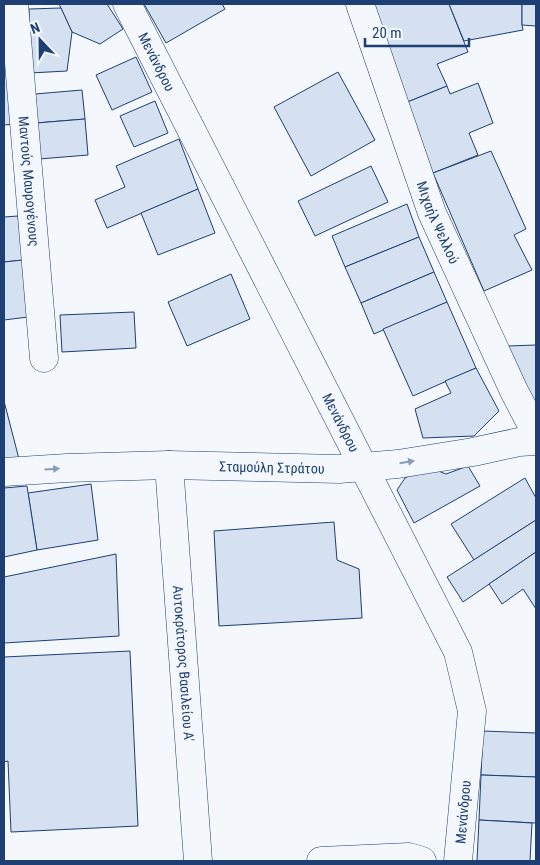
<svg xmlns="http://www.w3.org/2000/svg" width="540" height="865" font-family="'Roboto Condensed',sans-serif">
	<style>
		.building { fill: #d5e0f0; stroke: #1d3f73 }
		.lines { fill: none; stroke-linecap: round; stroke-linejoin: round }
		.street-casing { stroke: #1d3f73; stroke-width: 29 }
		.street { stroke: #f4f7fb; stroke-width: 28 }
		.oneway { fill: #889bb7 }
		.labels { text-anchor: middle; stroke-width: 4; stroke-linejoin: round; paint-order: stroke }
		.street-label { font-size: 14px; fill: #1d3f73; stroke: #f4f7fb }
	</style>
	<rect width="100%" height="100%" fill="#f4f7fb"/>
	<!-- building -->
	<g class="building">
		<path d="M59,4H107L123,29L100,44L72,32Z"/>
		<path d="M144,4H222L225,9L166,43Z"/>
		<path d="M367,4H449L468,52L437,64L447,86L405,103Z"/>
		<path d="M449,4H522V25L523,30L464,41Z"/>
		<path d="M522,4H536V26L522,25Z"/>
		<path d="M61,8L72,32L67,71L30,73L29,9Z"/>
		<path d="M4,12L15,124L4,125Z"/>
		<path d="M136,57L152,92L112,110L96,75Z"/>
		<path d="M338,72L375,140L311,176L274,107Z"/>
		<path d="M478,83L493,123L469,133L478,155L433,173L405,103L447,86L450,94Z"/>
		<path d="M82,90L85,119L36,123L35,94Z"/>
		<path d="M155,101L168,133L134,147L120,116Z"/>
		<path d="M85,119L88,155L39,159L36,123Z"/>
		<path d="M179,139L198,189L107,228L95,200L125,187L116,166Z"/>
		<path d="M491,151L526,229L514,235L532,270L484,291L433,173Z"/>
		<path d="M371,166L388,202L315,236L298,201Z"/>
		<path d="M198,189L215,233L158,255L141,213Z"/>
		<path d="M407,204L419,237L345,267L332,236Z"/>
		<path d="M18,216L23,260L4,262V217Z"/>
		<path d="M419,237L434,272L361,303L345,267Z"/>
		<path d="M23,260L28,317L4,320V262Z"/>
		<path d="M434,272L447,302L374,334L361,303Z"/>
		<path d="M231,274L250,319L187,346L168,302Z"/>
		<path d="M447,302L476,368L413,396L383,329Z"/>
		<path d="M134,312L136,348L62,352L60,315Z"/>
		<path d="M536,345V407L507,346Z"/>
		<path d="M476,368L499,411L474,436L423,438L415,409L451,393L445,381Z"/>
		<path d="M4,401L19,459L4,461Z"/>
		<path d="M468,466L480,486L414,523L397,490L405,478L423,469L436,470L446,474Z"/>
		<path d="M525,478L536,498V520L474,560L451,524Z"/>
		<path d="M91,484L98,540L37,550L28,493Z"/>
		<path d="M27,486L37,550L4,557V488Z"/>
		<path d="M536,520V552L463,602L447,577Z"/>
		<path d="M334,522L337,560L359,569L362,618L219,626L214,531Z"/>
		<path d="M536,552V609L523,589L502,604L489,584Z"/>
		<path d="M116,554L119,636L4,643V577Z"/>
		<path d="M130,651L138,826L11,832L8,761L4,762V657Z"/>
		<path d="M483,731L536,733V777L481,775Z"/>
		<path d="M481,775L536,777V823L479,820Z"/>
		<path d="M479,820L532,823L530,861H477Z"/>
	</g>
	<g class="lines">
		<defs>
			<g id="street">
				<path id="s1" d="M14,4L44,358"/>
				<path id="s2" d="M127,4L458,652L472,711L458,861"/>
				<path id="s3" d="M360,4L432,213L514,391L536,433"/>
				<path id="s4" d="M169,465L198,861"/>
				<path id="s5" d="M4,472L67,468L169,465L339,469L398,464L473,452L519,442L536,441"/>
				<path d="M321,861L409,857L422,861"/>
			</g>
		</defs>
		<!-- street casing -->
		<use href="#street" class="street-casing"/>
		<!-- street -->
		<use href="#street" class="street"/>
	</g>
	<!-- one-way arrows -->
	<defs><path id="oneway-solid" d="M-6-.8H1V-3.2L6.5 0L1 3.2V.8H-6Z" transform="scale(1.25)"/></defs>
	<g class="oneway">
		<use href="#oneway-solid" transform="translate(407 462) rotate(-9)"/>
		<use href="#oneway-solid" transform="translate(52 469) rotate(-3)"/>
	</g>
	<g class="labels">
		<!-- street labels -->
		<g class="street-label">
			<text dy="5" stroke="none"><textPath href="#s2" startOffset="65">Μενάνδρου</textPath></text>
			<text dy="5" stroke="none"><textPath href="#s1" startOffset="178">Μαντούς Μαυρογένους</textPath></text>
			<text dy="5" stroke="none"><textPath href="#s3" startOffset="232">Μιχαήλ Ψελλού</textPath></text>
			<text dy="5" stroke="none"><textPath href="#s2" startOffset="470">Μενάνδρου</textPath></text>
			<text dy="5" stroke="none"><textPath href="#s5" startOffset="268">Σταμούλη Στράτου</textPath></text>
			<text dy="5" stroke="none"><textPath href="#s4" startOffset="199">Αυτοκράτορος Βασιλείου A'</textPath></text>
			<text transform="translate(463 812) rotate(-85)" y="5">Μενάνδρου</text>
		</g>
	</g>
	<!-- border -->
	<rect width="540" height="865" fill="none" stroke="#1d3f73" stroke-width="10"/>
	<!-- north arrow -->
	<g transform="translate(40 40) rotate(338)" stroke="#f4f7fb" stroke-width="4" paint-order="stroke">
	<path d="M0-4L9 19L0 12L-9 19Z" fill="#1d3f73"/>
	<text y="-8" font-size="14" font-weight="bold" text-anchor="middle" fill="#1d3f73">N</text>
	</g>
	<!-- scale -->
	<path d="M365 38v8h104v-8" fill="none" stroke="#1d3f73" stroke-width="2.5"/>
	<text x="372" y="38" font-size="15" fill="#1d3f73" stroke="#f4f7fb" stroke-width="4" paint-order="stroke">20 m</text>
</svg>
